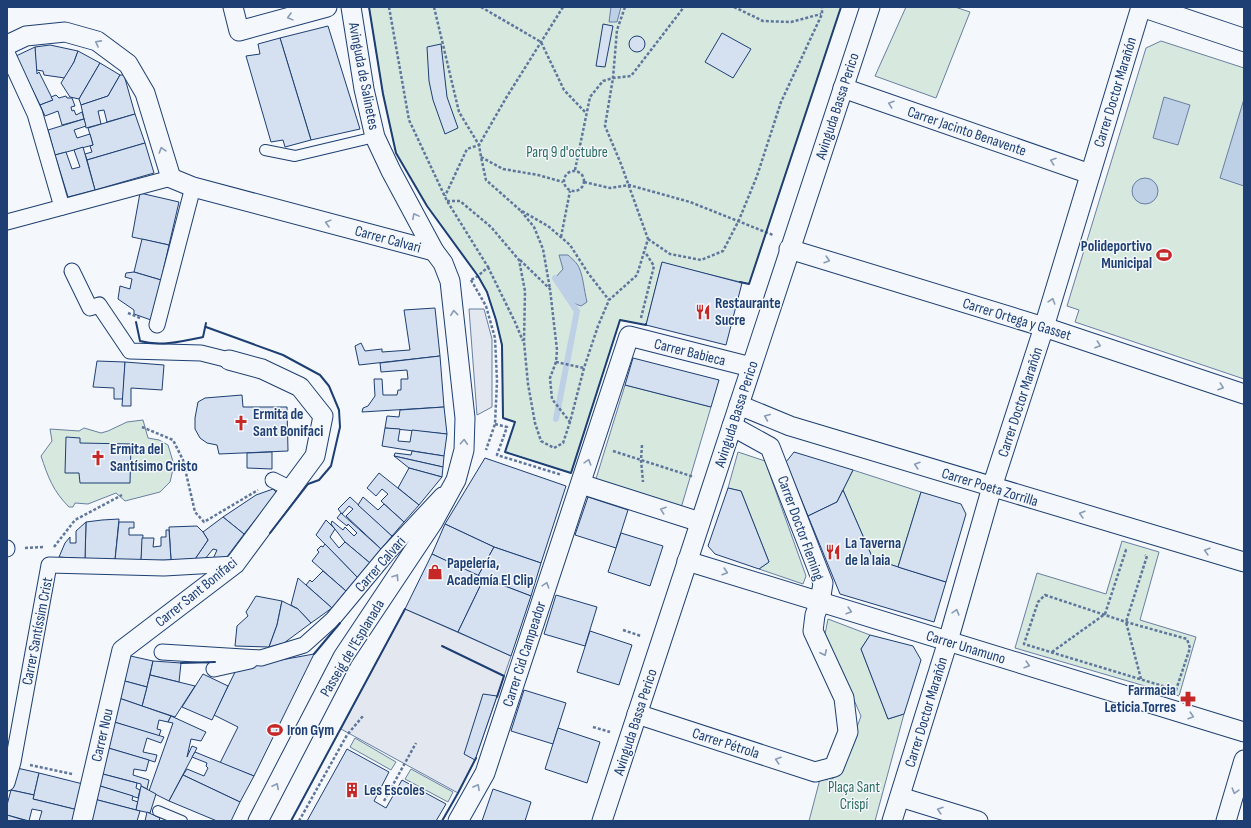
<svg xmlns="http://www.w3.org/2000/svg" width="1251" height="828" font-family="'Sofia Sans Condensed',sans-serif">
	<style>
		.green { fill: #d7e8df; stroke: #687fa3 }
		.parking { fill: #e3e8f0; stroke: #687fa3 }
		.water { fill: #bed0e5; stroke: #687fa3 }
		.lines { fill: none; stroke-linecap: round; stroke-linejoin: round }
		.stream { stroke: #bed0e5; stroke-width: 6 }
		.building { fill: #d5e0f0; stroke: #1d3f73 }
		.service-casing { stroke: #1d3f73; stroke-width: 12 }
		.pedestrian-casing { stroke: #1d3f73; stroke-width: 17 }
		.minor-casing { stroke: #1d3f73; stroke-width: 21 }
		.tertiary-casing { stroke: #1d3f73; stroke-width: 24 }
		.path { stroke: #5e769c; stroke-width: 2.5; stroke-dasharray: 3 2; stroke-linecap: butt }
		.service { stroke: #f4f7fb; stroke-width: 10 }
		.pedestrian { stroke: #f4f7fb; stroke-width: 15 }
		.minor { stroke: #f4f7fb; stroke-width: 19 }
		.tertiary { stroke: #f4f7fb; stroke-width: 22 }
		.wall { stroke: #1d3f73; stroke-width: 2 }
		.oneway { stroke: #889bb7 }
		.labels { text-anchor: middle; stroke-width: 3; stroke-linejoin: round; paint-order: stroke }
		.street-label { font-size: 15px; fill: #1d3f73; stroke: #f4f7fb }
		.park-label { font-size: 15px; fill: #2c6c60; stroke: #f4f7fb }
		.poi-label { font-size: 15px; font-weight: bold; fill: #1d3f73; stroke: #f4f7fb; text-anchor: start }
	</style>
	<rect width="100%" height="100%" fill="#f4f7fb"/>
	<!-- green -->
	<g class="green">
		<path d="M369,7H841L749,284L662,263L646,325L620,320L571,473L505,452L515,422L503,418L502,345L496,320L487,292L478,276L427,206L396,153L383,94Z"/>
		<path d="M906,7H955L970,12L936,98L875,76Z"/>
		<path d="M1161,41L1244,68V379L1075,322L1079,310L1067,306L1146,48Z"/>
		<path d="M625,385L711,407L681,508L595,482Z"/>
		<path d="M143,420L148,438L159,440L168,445L174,465L170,482L160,492L125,501L116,493L88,504L75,503L73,507H69C53,491 48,477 41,456L52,441L50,429L79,431L84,428L101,433L108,431L127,422Z"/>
		<path d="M738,452L765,461L806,576L803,584L759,569L769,562L741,491L728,488Z"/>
		<path d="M853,470L921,492L898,567L873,559L843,490Z"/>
		<path d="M1122,541L1159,552L1140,620L1196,637L1179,696L1015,648L1037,573L1106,594Z"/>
		<path d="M828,619L870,635L861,649L888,719L904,714L875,821H809L820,779L830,780L840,774L861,716L825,634Z"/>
		<path d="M355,738L396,762L391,770L350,747Z"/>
		<path d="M411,769L453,792L448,802L405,779Z"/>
	</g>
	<!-- parking -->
	<g class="parking">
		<path d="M469,309H484L492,339V407L477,415Z"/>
		<path d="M405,609L511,656L475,760L458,793L341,729Z"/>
	</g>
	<!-- water -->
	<g class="water">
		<path d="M611,7H621L617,22H609Z"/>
		<path d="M1164,97L1190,105L1178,145L1153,138Z"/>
		<path d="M1244,99V186L1220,178Z"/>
		<circle cx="1145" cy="191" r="13"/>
		<path d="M559,255H568C571,258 575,261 577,264C583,272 584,291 587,302L581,306C569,303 561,288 555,278L563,269Z"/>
	</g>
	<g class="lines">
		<!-- stream -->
		<path class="stream" d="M555,278L577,311L556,419"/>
	</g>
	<!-- building -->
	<g class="building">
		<path d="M603,24L613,26L605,67L596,66Z"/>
		<path d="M328,26L360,129L311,140L280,38Z"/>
		<path d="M722,33L751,49L733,78L705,62Z"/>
		<circle cx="637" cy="44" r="8"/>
		<path d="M280,38L311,140L285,147L283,140L271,142L246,56L260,54L258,44Z"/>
		<path d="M441,44L447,97L458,128L445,134L433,100L429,81L427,47Z"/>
		<path d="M50,45L78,51L74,62L65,78L44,75L43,71L36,70L35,47Z"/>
		<path d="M35,47L37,74L39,72L53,100L40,105L16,56Z"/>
		<path d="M78,51L100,63L79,99L70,97L61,83L74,62Z"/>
		<path d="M100,63L120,75L108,96L81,105L79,99Z"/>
		<path d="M120,75H124L135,114L107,122L104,110L98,111L101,124L86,128L81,105L108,96Z"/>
		<path d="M56,95L59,98L66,96L67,98H72L75,106L71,107L72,111L74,110L76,115L82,112L84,119L62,125L58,111L45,116L40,105L53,100L51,97Z"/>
		<path d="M135,114L145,143L87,160L85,154L92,152L90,146L93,145L88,128Z"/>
		<path d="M84,119L86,126L74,130L77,138L90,134L93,145L55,155L48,130Z"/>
		<path d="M145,143L154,173L95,190L87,160Z"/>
		<path d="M83,147L95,190L68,197L55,155L66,152L72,169L80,167L74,150Z"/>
		<path d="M140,193L179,202L169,245L132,237Z"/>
		<path d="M142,239L169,245L161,280L134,272Z"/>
		<path d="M662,262L742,283L726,345L646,325Z"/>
		<path d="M134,272L161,280L151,320L134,314V310L118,299L120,286L130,289L132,279L125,277L126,273Z"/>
		<path d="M435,308L440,356L359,365L355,346L361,343L365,351L382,349V352L410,350L404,310Z"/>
		<path d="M440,356L444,407L362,412L363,408L368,406L375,396L374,379H382L383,395H397L398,390H401V379H408L407,370L381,372L380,363Z"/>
		<path d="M633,358L719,380L711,407L625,385Z"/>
		<path d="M97,361L125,362L123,399H114V388L93,387Z"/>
		<path d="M125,362L164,365L162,390L131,388V406H122Z"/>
		<path d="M242,395L243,407H287L288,451L219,454L217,445L207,443L200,438L195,429V418L198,402L205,398Z"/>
		<path d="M444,407L447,434L385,428L387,416L399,417L400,410Z"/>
		<path d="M385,428L400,429L398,441L410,442L412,430L447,434L444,456L382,446Z"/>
		<path d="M66,437L80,438V443L131,444L130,483H80L79,473H65Z"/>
		<path d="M412,451L444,456L443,467L394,456L395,453L411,455Z"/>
		<path d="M272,452V469L247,468V453Z"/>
		<path d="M794,452L853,470L837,502L808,516L786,462Z"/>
		<path d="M394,456L443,467L442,477L409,468Z"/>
		<path d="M485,458L566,486L541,563L494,547L445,524Z"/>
		<path d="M409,468L442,477L419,505L398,488Z"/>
		<path d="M379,473L419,505L404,522L381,501L388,494L382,489L376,496L367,488Z"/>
		<path d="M728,488L741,491L769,562L759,569L715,554L708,546Z"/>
		<path d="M273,489L277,493L244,534L223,517L256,495Z"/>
		<path d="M843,490L873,559L946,582L934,622L840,594L808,516L837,502Z"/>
		<path d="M921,492L961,504L966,514L946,582L898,567Z"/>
		<path d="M350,497L392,536L381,549L346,516L353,509L349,506L342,514L338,509Z"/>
		<path d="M363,497L378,510L384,504L404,522L392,536L358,505Z"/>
		<path d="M588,497L628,510L616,548L575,535Z"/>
		<path d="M341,513L381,549L370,563L345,542L331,524L332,521L343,530L345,527L354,536L357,533L348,524L347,526L337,518Z"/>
		<path d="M223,517L244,534L226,558L213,559L217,550L213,549L205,559H195L208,540L203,532Z"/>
		<path d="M119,519L115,560L85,559L86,522L102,520Z"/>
		<path d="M326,520L335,529L330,537L339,548L345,542L370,563L358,578L316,535Z"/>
		<path d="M86,522L85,559L59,557L65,543L70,537V543H76V531Z"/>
		<path d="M119,522H134V528H129V535H143L141,561L115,560Z"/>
		<path d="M445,524L494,547L478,576L432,554Z"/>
		<path d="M197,526L203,532L208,540L195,559L171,560L169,527Z"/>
		<path d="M166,530H169L171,560L141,561L142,538H154L153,547L161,546V537H166Z"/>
		<path d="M621,533L663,546L650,586L608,572Z"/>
		<path d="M325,544L358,578L346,591L312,561L319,552L317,550L321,546L323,547Z"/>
		<path d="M494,547L541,563L531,596L478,576Z"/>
		<path d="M432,554L484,578L458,632L405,609Z"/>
		<path d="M323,571L346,591L332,608L306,585L310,580L312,582Z"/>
		<path d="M298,578L332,608L311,623L298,609L291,605Z"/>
		<path d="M484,578L531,596L511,656L458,632Z"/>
		<path d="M556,595L597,607L585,646L544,634Z"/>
		<path d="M256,596L282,601L277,625L269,647L235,646L237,626L248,616L246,612Z"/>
		<path d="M282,601L298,609L311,623L284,643L269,647L277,625Z"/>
		<path d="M590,631L632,645L619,685L577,672Z"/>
		<path d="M870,635L913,646L921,660L904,714L888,719L861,649Z"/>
		<path d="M314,654L254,776L220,763L238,727L214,715L237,668Z"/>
		<path d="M126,655L153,661L147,687L121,680Z"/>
		<path d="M153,661L181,663L179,682L150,675Z"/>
		<path d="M203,674L228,686L212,720L182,707Z"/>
		<path d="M150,675L195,686L175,717L142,706Z"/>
		<path d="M121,680L147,687L142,706L116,697Z"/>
		<path d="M524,690L566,703L553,744L511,731Z"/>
		<path d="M483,694L497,696L475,760L464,754Z"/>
		<path d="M116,697L171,716L168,722L159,720L157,729L161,730L159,736L111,721Z"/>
		<path d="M171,716L206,732L201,741L191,739L187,757L192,746L197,748L169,801L149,791L173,723L168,722Z"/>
		<path d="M111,721L164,737L161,743L147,738L143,752L157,755L155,762L105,747Z"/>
		<path d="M558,728L600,742L587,783L545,769Z"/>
		<path d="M105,747L149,760L146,771L134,769L133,775L149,780L147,789L141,786V784L99,773Z"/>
		<path d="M347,749L389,772L374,801L386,808L402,780L446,804L436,821H307Z"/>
		<path d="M195,752L254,776L240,802L183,775L187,769L204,776L208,768L206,766L207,763L192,757Z"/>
		<path d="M17,768L39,773L34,795L11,790Z"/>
		<path d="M39,773L83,784L78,810L33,799Z"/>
		<path d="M99,773L137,783L136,788L140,790L138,798L97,785Z"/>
		<path d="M183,775L240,802L231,821H217L169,801Z"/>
		<path d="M97,785L133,796L132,800L138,802L136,810L94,799Z"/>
		<path d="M141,786L156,794L150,813L136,810Z"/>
		<path d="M493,789L531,802L525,821H482Z"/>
		<path d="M11,790L34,795L33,799L78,810L75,821H39L42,811L32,809L29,821L7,815V805Z"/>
		<path d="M94,799L140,811L137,821H89Z"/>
		<path d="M147,812L160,818L159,821H145Z"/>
		<path d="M7,815L27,821H7Z"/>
	</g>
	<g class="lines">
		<defs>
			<g id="service">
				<path d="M265,150L295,156L375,137"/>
				<path d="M158,811L182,821"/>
			</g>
			<g id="pedestrian">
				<path d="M7,53L35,114L62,207"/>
				<path d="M7,222L171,178"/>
				<path d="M72,271L90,308L99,305L130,351L201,353L229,360"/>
				<path d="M157,325L193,187"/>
				<path d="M273,480L291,489"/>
				<path d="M7,548V549"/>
				<path d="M162,652L261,658L304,645L333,619L387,554L442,495"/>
				<path d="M214,669L250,661"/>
				<path d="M7,783L13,762L49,565L164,568L235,564"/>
			</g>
			<g id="minor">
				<path d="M233,7L239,31L327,7"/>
				<path d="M7,45L26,36L65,32L97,41L128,64L145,93L171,178L193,187L434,251"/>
				<path d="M843,88L1090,174"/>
				<path d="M789,249L1044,327L1244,394"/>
				<path d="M739,405L790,426L1244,562"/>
				<path d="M581,484L700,522"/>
				<path d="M687,561L1244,732"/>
				<path d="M637,714L815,772L834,767L848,732L844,698L813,631L815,615L820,602L823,583L770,447L732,426"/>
				<path d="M900,797L978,821"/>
				<path d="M82,821L122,650L235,564L315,456L323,416L300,387L262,369L229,360"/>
				<path d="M258,821L343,657L433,522L456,480L464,450L465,418L450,281L443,263L434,251L391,171L375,137L364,89L351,7"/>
				<path d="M458,821L485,773L629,336L751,367"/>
				<path d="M602,821L870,7"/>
				<path d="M892,821L948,641L992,487L1044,327L1141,7"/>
				<path d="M1226,821L1244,760"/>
			</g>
			<path id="tertiary" d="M1146,7L1244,40"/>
		</defs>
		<!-- service casing -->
		<use href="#service" class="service-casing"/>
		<!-- pedestrian casing -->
		<use href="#pedestrian" class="pedestrian-casing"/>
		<!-- minor casing -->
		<use href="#minor" class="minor-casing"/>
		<!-- tertiary casing -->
		<use href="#tertiary" class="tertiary-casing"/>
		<!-- path -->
		<g class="path">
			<path d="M389,7L409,120L447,201L488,267L478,276L471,280"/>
			<path d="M434,7L459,112L479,145L467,149L445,196"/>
			<path d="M481,7L541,42L564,90L586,113"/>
			<path d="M563,7L506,98L479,145L481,157L486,180L520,210L548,226L570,245L588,273L609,300"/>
			<path d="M734,7L763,21L791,22L821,14"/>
			<path d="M481,157L503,169L538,175L563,182"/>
			<path d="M575,170L590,97L603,81L613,78L617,30L625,7"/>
			<circle cx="574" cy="181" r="10"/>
			<path d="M584,182L610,188L629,185L690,202L773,235"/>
			<path d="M447,201H460L491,227L519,260L525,291L524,342L528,384L535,423L541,441L554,448L563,443L570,422L584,368L598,326L609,300L637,275L648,239L621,164L605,126L613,78L631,76L684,7"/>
			<path d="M521,211L534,227L543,249L550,289"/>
			<path d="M561,237L570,191"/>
			<path d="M648,239L670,254L701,260L723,251L739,220L757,176L781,102L822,14V7"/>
			<path d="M520,260L550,289L557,350L556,362L584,368"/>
			<path d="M488,267L515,322L523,341"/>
			<path d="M471,280L486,306L495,338L497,381L495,424L486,450"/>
			<path d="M128,313L140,318"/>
			<path d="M641,318L654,266L645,252"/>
			<path d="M556,362L550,378L552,399L570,422"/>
			<path d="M495,424L507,427L497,455L562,475"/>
			<path d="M142,427L173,440L183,460L195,512L204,522L258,490"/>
			<path d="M642,445L641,460L643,482"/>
			<path d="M613,451L694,477"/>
			<path d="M54,547L75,520L122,495"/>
			<path d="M25,548L44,547"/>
			<path d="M1045,595L1126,622L1187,639L1190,648L1176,690L1024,644L1038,602Z"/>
			<path d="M623,630L641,636"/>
			<path d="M1052,652L1105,614L1126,550L1128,551"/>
			<path d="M1141,679L1126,622L1147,556L1145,555"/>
			<path d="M593,727L610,732"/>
			<path d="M30,765L72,774"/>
			<path d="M384,801L416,743"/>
			<path d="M299,821L347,735L363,716"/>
		</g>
		<!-- service -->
		<use href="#service" class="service"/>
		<!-- pedestrian -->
		<use href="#pedestrian" class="pedestrian"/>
		<!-- minor -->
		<use href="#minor" class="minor"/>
		<!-- tertiary -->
		<use href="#tertiary" class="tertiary"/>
		<!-- wall -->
		<g class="wall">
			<path d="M369,7L383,94L396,153L427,206L478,276L487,292L496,320L502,345L503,418L515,422L505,452L571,473L620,320L646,325V324"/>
			<path d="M740,282L749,284L841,7"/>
			<path d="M136,322L140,341C160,347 184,341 203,337L206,323"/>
			<path d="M206,327L283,355L320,375L329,386L339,410L340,427L331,466L319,480L308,484L270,533"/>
			<path d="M442,646L504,676L497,697"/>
			<path d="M314,654L340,623"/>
			<path d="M181,663L215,662"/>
			<path d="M291,821L405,609"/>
			<path d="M442,821L458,793L476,758"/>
		</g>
	</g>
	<!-- one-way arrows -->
	<defs><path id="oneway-chevron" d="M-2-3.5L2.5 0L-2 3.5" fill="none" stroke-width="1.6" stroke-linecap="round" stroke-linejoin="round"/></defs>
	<g class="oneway">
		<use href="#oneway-chevron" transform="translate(290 17) rotate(165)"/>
		<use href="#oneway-chevron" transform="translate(98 43) rotate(-152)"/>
		<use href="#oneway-chevron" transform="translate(891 104) rotate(-161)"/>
		<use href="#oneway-chevron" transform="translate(162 150) rotate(-107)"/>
		<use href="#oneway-chevron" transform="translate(1053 161) rotate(-161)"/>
		<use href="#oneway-chevron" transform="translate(415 216) rotate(-118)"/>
		<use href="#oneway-chevron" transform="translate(328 223) rotate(-165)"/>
		<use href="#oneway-chevron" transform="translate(827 260) rotate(17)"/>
		<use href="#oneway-chevron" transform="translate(1052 301) rotate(-73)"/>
		<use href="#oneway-chevron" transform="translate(454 313) rotate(-96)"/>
		<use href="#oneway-chevron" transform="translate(1098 345) rotate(19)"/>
		<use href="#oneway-chevron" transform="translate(1221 387) rotate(19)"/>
		<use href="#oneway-chevron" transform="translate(767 417) rotate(-157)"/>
		<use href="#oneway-chevron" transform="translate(464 442) rotate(-87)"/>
		<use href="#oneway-chevron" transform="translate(588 462) rotate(-72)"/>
		<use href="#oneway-chevron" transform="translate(917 465) rotate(-163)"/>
		<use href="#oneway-chevron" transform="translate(663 510) rotate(-161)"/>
		<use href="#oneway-chevron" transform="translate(1082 514) rotate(-164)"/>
		<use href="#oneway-chevron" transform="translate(1207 551) rotate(-164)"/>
		<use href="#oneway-chevron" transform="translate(725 572) rotate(17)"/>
		<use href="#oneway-chevron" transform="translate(396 577) rotate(-56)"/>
		<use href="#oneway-chevron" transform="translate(546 585) rotate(-72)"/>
		<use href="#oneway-chevron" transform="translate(849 611) rotate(17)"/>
		<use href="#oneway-chevron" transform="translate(956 612) rotate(-74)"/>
		<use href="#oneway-chevron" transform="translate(824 653) rotate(65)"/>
		<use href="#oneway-chevron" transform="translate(1027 665) rotate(17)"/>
		<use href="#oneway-chevron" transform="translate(1191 716) rotate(17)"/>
		<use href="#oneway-chevron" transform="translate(778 760) rotate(-162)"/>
		<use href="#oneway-chevron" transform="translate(276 786) rotate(-63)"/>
		<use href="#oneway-chevron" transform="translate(477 787) rotate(-61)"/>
		<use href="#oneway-chevron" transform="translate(1235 791) rotate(106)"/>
		<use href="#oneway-chevron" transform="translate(940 810) rotate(-163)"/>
	</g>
	<!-- icons -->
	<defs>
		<symbol id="stadium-bare" viewBox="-9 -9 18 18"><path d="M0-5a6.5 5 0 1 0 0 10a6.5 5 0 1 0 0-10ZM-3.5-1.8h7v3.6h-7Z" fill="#c62828" stroke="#f4f7fb" stroke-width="2.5" paint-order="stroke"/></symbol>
		<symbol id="restaurant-bare" viewBox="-9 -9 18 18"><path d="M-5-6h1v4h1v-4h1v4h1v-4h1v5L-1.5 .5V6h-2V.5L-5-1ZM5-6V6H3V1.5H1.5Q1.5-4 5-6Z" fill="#c62828" stroke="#f4f7fb" stroke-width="2.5" paint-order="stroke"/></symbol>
		<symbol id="church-bare" viewBox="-9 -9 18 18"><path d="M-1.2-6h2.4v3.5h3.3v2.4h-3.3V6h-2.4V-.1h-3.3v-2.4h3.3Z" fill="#c62828" stroke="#f4f7fb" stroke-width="2.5" paint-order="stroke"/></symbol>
		<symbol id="shop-bare" viewBox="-9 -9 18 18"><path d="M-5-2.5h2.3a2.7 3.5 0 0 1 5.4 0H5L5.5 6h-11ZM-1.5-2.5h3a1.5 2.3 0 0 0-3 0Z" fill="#c62828" stroke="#f4f7fb" stroke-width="2.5" paint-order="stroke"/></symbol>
		<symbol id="pharmacy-bare" viewBox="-9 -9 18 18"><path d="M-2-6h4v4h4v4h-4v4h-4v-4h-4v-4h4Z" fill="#c62828" stroke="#f4f7fb" stroke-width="2.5" paint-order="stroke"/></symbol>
		<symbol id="building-bare" viewBox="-9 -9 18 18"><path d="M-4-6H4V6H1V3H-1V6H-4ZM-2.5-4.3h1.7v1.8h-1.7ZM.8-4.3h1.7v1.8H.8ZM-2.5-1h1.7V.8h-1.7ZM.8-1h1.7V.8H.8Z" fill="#c62828" stroke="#f4f7fb" stroke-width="2.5" paint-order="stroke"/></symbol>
	</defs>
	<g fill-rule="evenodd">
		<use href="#stadium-bare" x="1153" y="244" width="22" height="22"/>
		<use href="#restaurant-bare" x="692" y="301" width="22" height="22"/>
		<use href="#church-bare" x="230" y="412" width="22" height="22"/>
		<use href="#church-bare" x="87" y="447" width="22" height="22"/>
		<use href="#restaurant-bare" x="822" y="541" width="22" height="22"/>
		<use href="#shop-bare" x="424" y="561" width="22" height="22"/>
		<use href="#pharmacy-bare" x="1177" y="688" width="22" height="22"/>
		<use href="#stadium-bare" x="264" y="719" width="22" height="22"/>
		<use href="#building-bare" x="341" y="779" width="22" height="22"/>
	</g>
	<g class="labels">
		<!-- street labels -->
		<g class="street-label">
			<text transform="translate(364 76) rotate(79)" y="5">Avinguda de Salinetes</text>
			<text transform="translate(1115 92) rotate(-73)" y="5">Carrer Doctor Marañón</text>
			<text transform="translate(837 106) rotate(-72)" y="5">Avinguda Bassa Perico</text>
			<text transform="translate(967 131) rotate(19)" y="5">Carrer Jacinto Benavente</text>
			<text transform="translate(388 239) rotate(15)" y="5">Carrer Calvari</text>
			<text transform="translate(1017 319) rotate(17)" y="5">Carrer Ortega y Gasset</text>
			<text transform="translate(690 352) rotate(14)" y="5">Carrer Babieca</text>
			<text transform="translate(1020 402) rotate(-72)" y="5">Carrer Doctor Marañón</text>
			<text transform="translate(736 414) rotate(-72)" y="5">Avinguda Bassa Perico</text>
			<text transform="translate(990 487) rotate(17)" y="5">Carrer Poeta Zorrilla</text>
			<text transform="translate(801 528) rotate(70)" y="5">Carrer Doctor Fleming</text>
			<text transform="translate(380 564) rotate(-49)" y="5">Carrer Calvari</text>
			<text transform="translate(196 592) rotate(-39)" y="5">Carrer Sant Bonifaci</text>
			<text transform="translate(37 631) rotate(-79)" y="5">Carrer Santíssim Crist</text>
			<text transform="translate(966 647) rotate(17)" y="5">Carrer Unamuno</text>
			<text transform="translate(352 648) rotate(-59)" y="5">Passeig de l'Esplanada</text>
			<text transform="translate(524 654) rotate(-72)" y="5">Carrer Cid Campeador</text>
			<text transform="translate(926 712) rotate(-73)" y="5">Carrer Doctor Marañón</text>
			<text transform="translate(635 722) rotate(-72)" y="5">Avinguda Bassa Perico</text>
			<text transform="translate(102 735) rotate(-77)" y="5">Carrer Nou</text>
			<text transform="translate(726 743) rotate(18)" y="5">Carrer Pétrola</text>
		</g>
		<!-- park labels -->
		<g class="park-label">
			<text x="567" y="157">Parq 9 d'octubre</text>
			<text x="854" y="792">Plaça Sant<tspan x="854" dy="17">Crispí</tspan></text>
		</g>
		<!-- poi labels -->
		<g class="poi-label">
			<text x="1152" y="251" text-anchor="end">Polideportivo<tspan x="1152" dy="17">Municipal</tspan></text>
			<text x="715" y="308">Restaurante<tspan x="715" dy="17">Sucre</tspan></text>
			<text x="253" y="419">Ermita de<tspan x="253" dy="17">Sant Bonifaci</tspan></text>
			<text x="110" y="454">Ermita del<tspan x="110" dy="17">Santísimo Cristo</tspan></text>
			<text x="845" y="548">La Taverna<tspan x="845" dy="17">de la Iaia</tspan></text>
			<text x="447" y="568">Papelería,<tspan x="447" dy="17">Academía El Clip</tspan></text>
			<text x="1176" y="695" text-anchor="end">Farmacia<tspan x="1176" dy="17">Leticia Torres</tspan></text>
			<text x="287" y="735">Iron Gym</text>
			<text x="364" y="795">Les Escoles</text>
		</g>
	</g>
	<!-- border -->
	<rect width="1251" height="828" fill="none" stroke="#1d3f73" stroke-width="16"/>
</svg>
